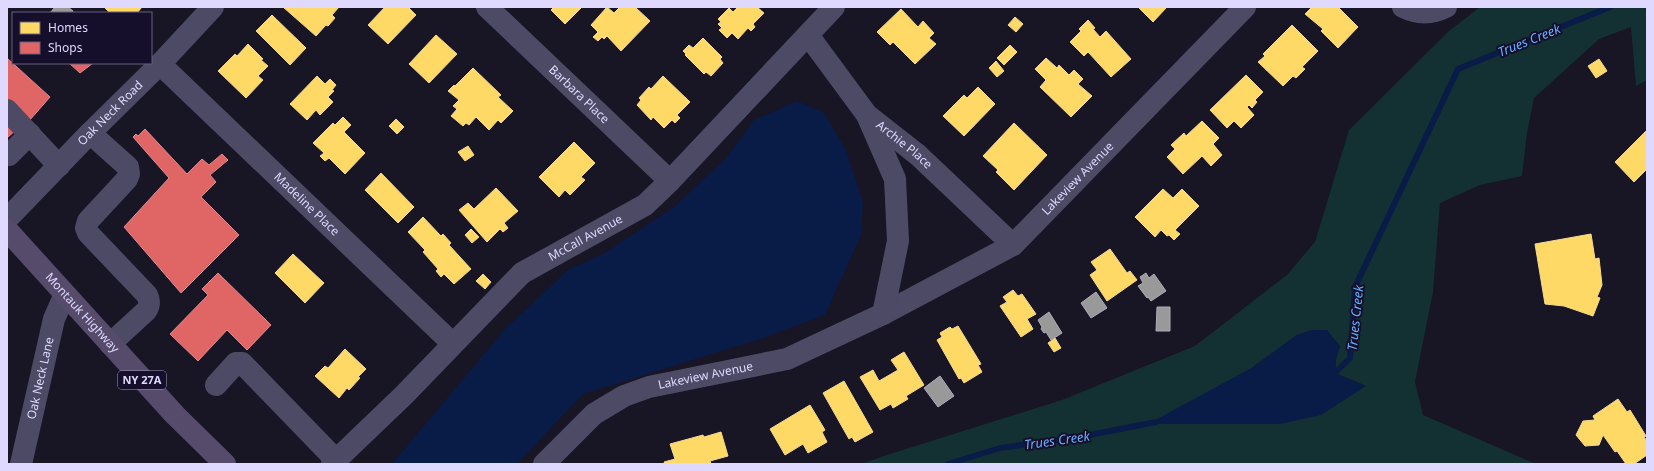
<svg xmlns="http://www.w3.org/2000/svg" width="1654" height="471" font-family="'Noto Sans',sans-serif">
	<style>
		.green { fill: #133133; fill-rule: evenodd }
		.water { fill: #091c48 }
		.homes { fill: #ffd966; stroke: #f5d994 }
		.shops { fill: #e06666; stroke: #e08894 }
		.industry { fill: #999; stroke: #aeacb8 }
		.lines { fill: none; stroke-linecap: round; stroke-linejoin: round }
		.stream { stroke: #091c48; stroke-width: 6 }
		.minor { stroke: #4d4a66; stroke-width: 22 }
		.major { stroke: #564b6a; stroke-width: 22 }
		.labels { text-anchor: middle; stroke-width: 4; stroke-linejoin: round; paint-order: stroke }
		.shield { fill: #150f2b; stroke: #a29cbf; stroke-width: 1 }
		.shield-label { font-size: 11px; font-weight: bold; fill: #dfd9ff }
		.street-label { font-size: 12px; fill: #dfd9ff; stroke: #150f2b }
		.water-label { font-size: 13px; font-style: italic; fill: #67b1ff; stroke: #150f2b }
	</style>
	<rect width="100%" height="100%" fill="#181525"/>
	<!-- green -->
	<path class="green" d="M1480,7H1645L1647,13V80L1636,86L1631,27L1599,39L1534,98L1527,133L1522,176L1480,185L1440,203L1433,292L1415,382L1423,415L1536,464H861L890,454L1062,400L1195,346L1287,275L1315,242L1349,130L1449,31ZM1297,335L1340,346L1336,359L1335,373L1366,386L1253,367Z"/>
	<!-- water -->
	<g class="water">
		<path d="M797,101L824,113L846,150L863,202L861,235L825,315L760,339L583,394L517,464H392L505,329L569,269L603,254L674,207L727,157L754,120Z"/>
		<path d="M1311,330H1327L1340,346L1336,359L1335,373L1366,386L1321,415L1280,424H1148L1253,367L1297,335Z"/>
	</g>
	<!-- homes -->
	<g class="homes">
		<path d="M104,7H142L137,13H110Z"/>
		<path d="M283,7H339L332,15L335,18L328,26L326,25L316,36Z"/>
		<path d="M385,7H408L416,15L388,44L368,25Z"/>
		<path d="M554,7H582L565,24L551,10Z"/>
		<path d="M607,7L614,13L620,7H635L650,21L621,51L607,36L604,39L602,37L598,41L593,37L598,32L591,25Z"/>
		<path d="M738,7H757L764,13L753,24L755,27L751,31L748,28L738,39L732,33L727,38L719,30L722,28L718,24L721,22L718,19L729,8L733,12Z"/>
		<path d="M1138,7H1167L1153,22Z"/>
		<path d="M1312,7H1338L1358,27L1338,48L1321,31L1323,29L1305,14Z"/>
		<path d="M901,9L918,27L923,21L934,33L929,38L936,44L915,64L893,42L890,45L877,32Z"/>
		<path d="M272,15L306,48L290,65L256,31Z"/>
		<path d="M1015,17L1023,24L1016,32L1008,25Z"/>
		<path d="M1088,20L1095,28L1093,29L1100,37L1106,31L1131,59L1111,77L1088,52L1084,56L1070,42L1081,31L1079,29Z"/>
		<path d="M1292,25L1318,51L1302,67L1305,69L1296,78L1293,76L1283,86L1258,62L1265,56L1263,54Z"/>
		<path d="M436,35L457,54L429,83L409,64Z"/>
		<path d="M703,38L722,57L720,59L723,63L711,76L706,72L704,74L685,55L686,54L683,51L689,45L693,48Z"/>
		<path d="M248,44L263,59L261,60L268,66L258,76L263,80L246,98L218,71L235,54L237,56Z"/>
		<path d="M1010,45L1017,52L1004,65L997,58Z"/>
		<path d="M1046,58L1057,68L1059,65L1069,75L1074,70L1083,79L1078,84L1092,96L1071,117L1040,87L1046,80L1035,69Z"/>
		<path d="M1599,59L1607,71L1596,78L1588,66Z"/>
		<path d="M996,61L1004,71L997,77L989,68Z"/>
		<path d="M473,68L501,95L498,97L513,111L501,123L498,120L489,130L476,117L469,125L466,123L463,126L451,116L457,109L453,106L459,100L448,91L454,85L455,86Z"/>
		<path d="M1246,75L1263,92L1255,100L1257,102L1252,108L1249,105L1247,107L1254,115L1241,128L1234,121L1227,128L1210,110Z"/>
		<path d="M317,76L325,84L330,79L336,85L332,90L334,91L328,97L333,102L320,115L316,110L307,120L290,104Z"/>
		<path d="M663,76L690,102L677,115L680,118L675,123L672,120L664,128L653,117L651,120L637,105L641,100L639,98L649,87L651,89Z"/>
		<path d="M978,87L995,104L964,136L943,116L964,95L967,98Z"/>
		<path d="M343,117L351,125L344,132L365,153L345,174L329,158L325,161L320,156L324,153L313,143L333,123L335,125Z"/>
		<path d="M396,119L404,127L397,134L389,126Z"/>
		<path d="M1202,121L1219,138L1213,144L1222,155L1211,166L1202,156L1183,174L1167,157L1175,149L1171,145L1184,133L1186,136Z"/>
		<path d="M1014,123L1047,155L1014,190L996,172L998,170L983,156Z"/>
		<path d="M1647,130V171L1646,170L1634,182L1615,162Z"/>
		<path d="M574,142L595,163L581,177L585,180L570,195L565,190L559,197L539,177Z"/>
		<path d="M468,146L474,155L465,161L458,152Z"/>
		<path d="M381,173L414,207L398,223L365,190Z"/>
		<path d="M496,188L518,211L504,223L508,228L503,232L500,229L487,242L459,210L468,203L474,209Z"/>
		<path d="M1163,189L1173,198L1182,189L1199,206L1175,230L1180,234L1174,240L1169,235L1167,236L1161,230L1155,237L1135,217Z"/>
		<path d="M423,217L441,236L443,234L451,243L449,245L471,269L454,284L444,274L441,277L436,271L438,269L423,252L425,250L408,232Z"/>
		<path d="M471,229L479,237L472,243L465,235Z"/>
		<path d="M1591,234L1595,259L1599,258L1602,285L1597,297L1600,298L1593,316L1564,306L1545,304L1535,244Z"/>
		<path d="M1110,249L1127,273L1130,271L1137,280L1107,301L1090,275L1097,270L1091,262Z"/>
		<path d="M293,254L324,283L305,303L275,273Z"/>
		<path d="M483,274L491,282L485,289L476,281Z"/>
		<path d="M1013,290L1018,296L1022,294L1036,314L1027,319L1033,329L1021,337L1000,306L1007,302L1003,297Z"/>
		<path d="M958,326L981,364L978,365L982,372L964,383L961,378L959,379L937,340L942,337L940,333L950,327L952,329Z"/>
		<path d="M1055,338L1061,348L1054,352L1048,343Z"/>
		<path d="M345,349L366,369L358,377L360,378L349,390L347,388L339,398L315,376L325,366L328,368Z"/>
		<path d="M904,352L924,385L906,396L908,399L893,408L891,404L880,410L860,377L873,370L879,381L898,370L891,360Z"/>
		<path d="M844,381L873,432L855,442L852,437L849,439L823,393Z"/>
		<path d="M1618,399L1627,412L1630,410L1646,436L1644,437L1647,441V455L1634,464H1626L1617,451L1615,452L1603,435L1599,445L1585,446L1576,435L1583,421L1595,420L1593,416Z"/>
		<path d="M810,405L825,430L822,432L827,442L808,453L803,444L785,455L770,429Z"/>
		<path d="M721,432L728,456L710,461L711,464H665L664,462L675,459L670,444L703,435L704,437Z"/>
	</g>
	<!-- shops -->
	<g class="shops">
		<path d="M7,58L50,97L29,121L7,101Z"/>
		<path d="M69,63H93L80,73Z"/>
		<path d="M7,117L17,129L7,138Z"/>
		<path d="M145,129L187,174L202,159L209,165L222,154L228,160L210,175L216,182L201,197L239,235L181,293L124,227L169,178L133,137L136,134L138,136Z"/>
		<path d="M218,273L271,325L247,350L227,330L198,361L170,334L208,295L202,289Z"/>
	</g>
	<!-- industry -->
	<g class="industry">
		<path d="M55,7H68L73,11L72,13H50Z"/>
		<path d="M1146,273L1149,278L1154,274L1166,291L1151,301L1148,297L1147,298L1138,286L1143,283L1140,277Z"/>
		<path d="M1096,292L1107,308L1091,318L1081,303Z"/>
		<path d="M1157,307H1170V331H1156Z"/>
		<path d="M1049,312L1062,333L1051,340L1046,332L1044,333L1041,329L1042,327L1038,320Z"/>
		<path d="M940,376L954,396L938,407L924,388Z"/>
	</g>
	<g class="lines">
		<!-- stream -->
		<g class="stream">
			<path d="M1327,375L1335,373L1350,358L1355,287L1458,69L1610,7"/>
			<path d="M948,464L1000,448L1074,438L1156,422"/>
		</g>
		<!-- minor -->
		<g class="minor">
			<path id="s1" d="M487,7L670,181"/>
			<path d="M1403,7C1417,14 1432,14 1446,7"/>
			<path id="s2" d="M808,35L867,115L918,155L1013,245"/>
			<path id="s3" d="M160,64L453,344"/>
			<path d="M7,110L59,166"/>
			<path d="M90,133L128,167L129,174L127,179L88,221L86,228L88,233L147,295C150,301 150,305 146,311L110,344"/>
			<path d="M7,153L9,155L30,134"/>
			<path id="s4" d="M7,219L90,133L160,64L213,7"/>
			<path id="s5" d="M883,314L1013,245L1245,7"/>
			<path d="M216,385L236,363H242L336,460"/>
			<path id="s6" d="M21,464L54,319L65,294"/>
			<path id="s7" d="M332,464L404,395L522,273L645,205L670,181L834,7"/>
			<path id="s8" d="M544,464L594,414L624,396L649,387L787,359L883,314L898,241L895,179L867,115"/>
		</g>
		<!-- major -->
		<path class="major" id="s9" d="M7,230L175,415L225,464"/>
	</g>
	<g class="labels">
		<!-- shield labels -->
		<rect class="shield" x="118" y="371" width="48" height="18" rx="3"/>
		<g class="shield-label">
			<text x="142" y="384">NY 27A</text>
		</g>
		<!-- street labels -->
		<g class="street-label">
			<text dy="4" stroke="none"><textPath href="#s1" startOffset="127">Barbara Place</textPath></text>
			<text dy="4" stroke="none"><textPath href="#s4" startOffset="148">Oak Neck Road</textPath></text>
			<text dy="4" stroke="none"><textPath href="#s2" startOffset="147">Archie Place</textPath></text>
			<text dy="4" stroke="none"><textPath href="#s5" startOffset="240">Lakeview Avenue</textPath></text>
			<text dy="4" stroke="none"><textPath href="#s3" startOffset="203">Madeline Place</textPath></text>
			<text dy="4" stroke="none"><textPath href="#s7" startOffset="342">McCall Avenue</textPath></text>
			<text dy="4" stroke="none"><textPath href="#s9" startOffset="112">Montauk Highway</textPath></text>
			<text dy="4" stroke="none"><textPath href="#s8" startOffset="190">Lakeview Avenue</textPath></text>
			<text dy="4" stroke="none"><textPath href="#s6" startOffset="88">Oak Neck Lane</textPath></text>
		</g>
		<!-- water labels -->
		<g class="water-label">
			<text transform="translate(1529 40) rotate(-22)" y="5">Trues Creek</text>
			<text transform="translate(1355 318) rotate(-84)" y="5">Trues Creek</text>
			<text transform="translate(1057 440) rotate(-8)" y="5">Trues Creek</text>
		</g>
	</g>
	<!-- border -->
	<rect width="1654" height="471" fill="none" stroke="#dfd9ff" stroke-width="16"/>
	<!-- legend -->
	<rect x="12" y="12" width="140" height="52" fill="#150f2b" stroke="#666080"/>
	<rect x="20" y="22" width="20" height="12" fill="#ffd966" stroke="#666080"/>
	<text x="48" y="32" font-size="12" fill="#dfd9ff">Homes</text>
	<rect x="20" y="42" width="20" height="12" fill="#e06666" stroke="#666080"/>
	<text x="48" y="52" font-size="12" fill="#dfd9ff">Shops</text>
</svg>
